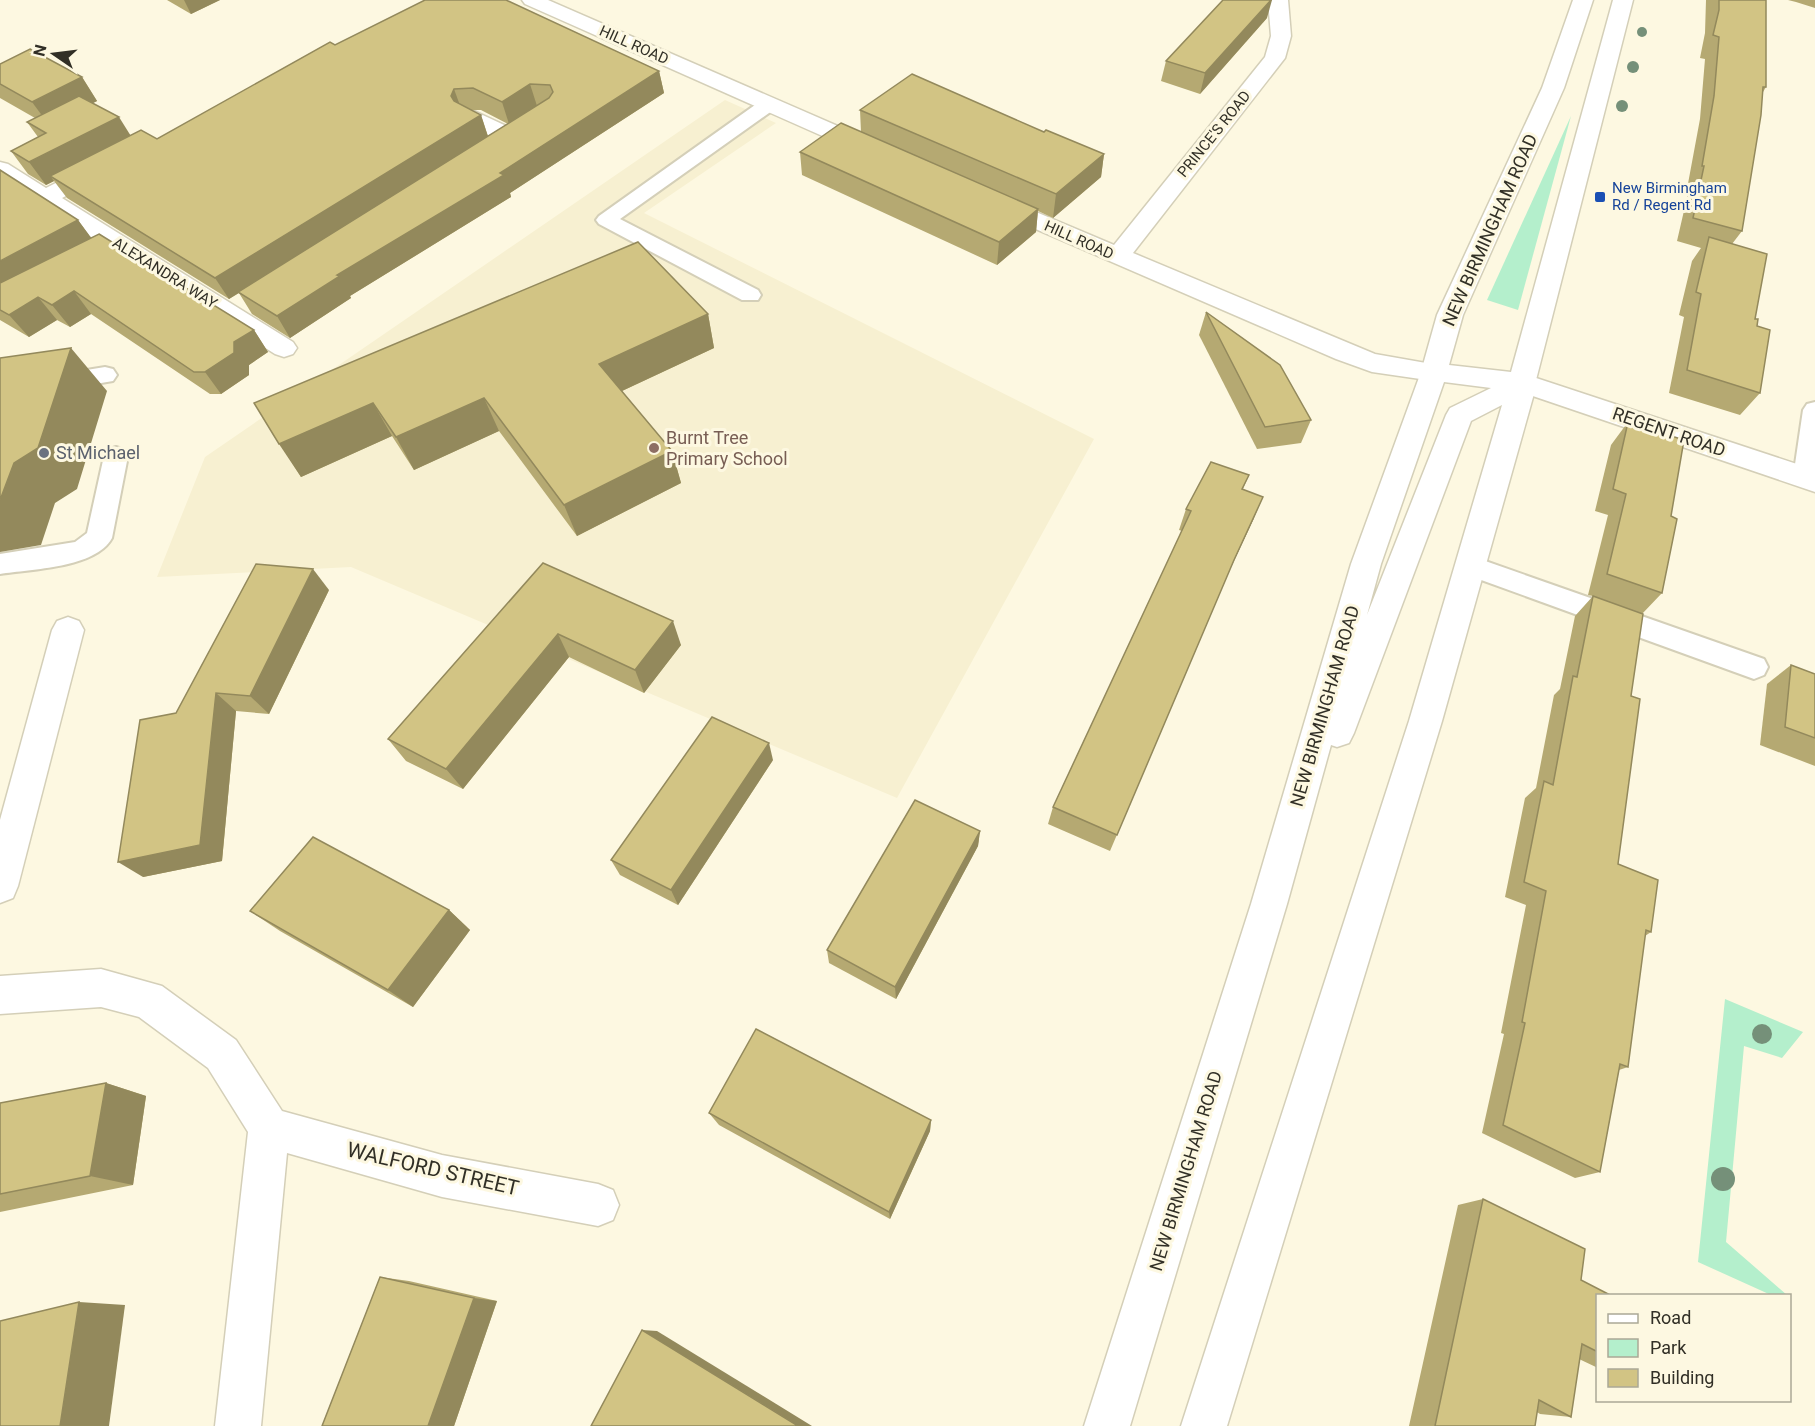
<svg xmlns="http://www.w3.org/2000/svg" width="1815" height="1426" font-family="Roboto,sans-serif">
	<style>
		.built { fill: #f7f0d1 }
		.green { fill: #b4efcc }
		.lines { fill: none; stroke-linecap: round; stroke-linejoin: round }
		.service-casing { stroke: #d4cfb8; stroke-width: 4 }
		.minor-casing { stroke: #d4cfb8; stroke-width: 3 }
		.tertiary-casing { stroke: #d4cfb8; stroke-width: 3 }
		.trunk-casing { stroke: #d4cfb8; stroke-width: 3 }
		.service { fill: #fff; fill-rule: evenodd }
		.minor { fill: #fff; fill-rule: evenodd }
		.tertiary { fill: #fff; fill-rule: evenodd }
		.trunk { fill: #fff; fill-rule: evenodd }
		.tree { fill: #759079 }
		.wall { fill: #b5a972; fill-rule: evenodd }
		.shaded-wall { fill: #93895c }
		.building { fill: #d2c484; stroke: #93895c; stroke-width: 1.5 }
		.transit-dot { fill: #1a4fb4; stroke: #fdf8e1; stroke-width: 2 }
		.education-dot { fill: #8d6e63; stroke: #fdf8e1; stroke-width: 2 }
		.worship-dot { fill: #6b7280; stroke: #fdf8e1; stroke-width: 2 }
		.labels { text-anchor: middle; stroke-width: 6; stroke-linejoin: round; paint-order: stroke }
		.far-street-label { font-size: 15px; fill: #312f26; stroke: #fdf8e1 }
		.far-transit-label { font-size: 15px; fill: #164399; stroke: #fdf8e1; text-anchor: start }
		.street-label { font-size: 18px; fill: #312f26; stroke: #fdf8e1 }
		.education-label { font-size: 18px; fill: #785e54; stroke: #fdf8e1; text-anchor: start }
		.worship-label { font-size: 18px; fill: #5b616d; stroke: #fdf8e1; text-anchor: start }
		.near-street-label { font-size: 21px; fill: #312f26; stroke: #fdf8e1 }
	</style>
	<rect width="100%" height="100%" fill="#fdf8e1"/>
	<!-- built -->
	<path class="built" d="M725,100L776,123L644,213L1094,439L897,798L351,567L157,577L205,457Z"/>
	<!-- green -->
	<g class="green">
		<path d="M1571,116L1518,310L1487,300Z"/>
		<path d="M1725,999L1803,1032L1782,1058L1744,1046L1726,1242L1787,1295H1771L1698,1262Z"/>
	</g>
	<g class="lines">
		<defs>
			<g id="service">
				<path d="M769,98L778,104L776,108L620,219L758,290L761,295L758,300H742L599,224L596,220L599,216L762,100Z"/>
				<path d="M105,367L113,369L117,375L113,381L0,400V384Z"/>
				<path d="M1815,402V482L1805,487L1796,484L1793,478L1803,410L1807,404Z"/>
				<path d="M116,447L125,450L128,456L112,538C96,568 31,569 0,574V554L75,542L87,533L104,456L107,450Z"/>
				<path d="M1471,556L1764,659L1768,667L1764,675L1754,679L1462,573L1458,566L1462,559Z"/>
			</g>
			<g id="minor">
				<path d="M522,0H548L879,144L882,149L879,154H863L525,4Z"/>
				<path d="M1268,0H1288L1291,36L1285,58L1133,253L1375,354L1443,366L1447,372L1443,378L1434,381L1372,372L1336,359L987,208L983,203L987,198H1003L1114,245L1265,57L1271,36Z"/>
				<path d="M472,110L517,131L520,136L517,141C499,145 480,130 464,122L461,117L464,112Z"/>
				<path d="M0,162L8,164L46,188L91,165H107L110,170L107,175L62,198L293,342L297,348L293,354L284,357L275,354L0,179Z"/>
				<path d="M68,617L79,621L84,630L18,886L13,898L0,903V820L52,630L57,621Z"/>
				<path d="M101,969L162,986L236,1040L282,1111L442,1155L598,1184L613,1190L619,1205L613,1220L598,1226L442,1197L287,1153L261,1426H215L248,1132L208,1068L139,1017L101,1007L0,1014V976Z"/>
			</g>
			<path id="tertiary" d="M1524,374L1815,470V492L1515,390L1511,383L1515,376Z"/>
			<path id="trunk" d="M1573,0H1593L1564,88L1463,315L1449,365L1511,372L1613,0H1633L1536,380L1537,383L1442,721L1227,1426H1181L1409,721L1502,405L1471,421L1354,733L1349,743L1337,747L1331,745L1287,904L1130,1426H1084L1251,904L1351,564L1421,372L1437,315L1542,88ZM1444,382L1491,388L1450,408L1446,415L1367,615L1381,564Z"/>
		</defs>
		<!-- service casing -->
		<use href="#service" class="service-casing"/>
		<!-- minor casing -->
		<use href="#minor" class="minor-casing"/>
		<!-- tertiary casing -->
		<use href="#tertiary" class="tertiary-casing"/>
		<!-- trunk casing -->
		<use href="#trunk" class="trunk-casing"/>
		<!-- service -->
		<use href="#service" class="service"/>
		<!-- minor -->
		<use href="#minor" class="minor"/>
		<!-- tertiary -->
		<use href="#tertiary" class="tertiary"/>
		<!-- trunk -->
		<use href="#trunk" class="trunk"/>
	</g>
	<!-- trees -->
	<g class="tree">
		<circle cx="1642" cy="32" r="5"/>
		<circle cx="1633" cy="67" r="6"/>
		<circle cx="1622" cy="106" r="6"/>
		<circle cx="1762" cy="1034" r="10"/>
		<circle cx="1723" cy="1179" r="12"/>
	</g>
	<!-- wall -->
	<g class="wall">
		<path d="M167,0H220L191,14Z"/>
		<path d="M1706,0H1766V87L1763,92L1742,231L1732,244L1757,326L1760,393L1740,415L1669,393L1684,317L1679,315L1692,261L1701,248L1677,241L1689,189H1687L1700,119L1705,59L1700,58L1705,33Z"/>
		<path d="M1788,0H1815V8L1796,2Z"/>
		<path d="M1267,18L1200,94L1161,81L1166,61Z"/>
		<path d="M335,45L659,71L664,93L510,193L511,197L350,296L351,298L290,338L252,314L239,293L229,299L67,198L54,181L46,185L28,174L11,151L38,137L27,122L35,118L0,98V64L82,77L97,101L93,103L131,136L157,139ZM472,110H481L508,124L488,136L481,115Z"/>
		<path d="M860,110L1044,132L1104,154L1101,177L1053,218L1038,211L1036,232L997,265L802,175L800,152L861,132Z"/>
		<path d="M78,220L91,238L254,330L268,352L249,365V375L221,394H210L91,314L70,327L57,320L29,337L0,320V310Z"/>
		<path d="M1206,312L1311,420L1301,443L1257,449L1199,335Z"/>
		<path d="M708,314L714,348L622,391L672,451L681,483L577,536L499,431L414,470L392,436L301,477L254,403Z"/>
		<path d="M1628,422L1671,516L1662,593L1642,614L1631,696L1618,864L1651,932L1645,936L1628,1067L1619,1070L1600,1172L1575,1178L1482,1133L1504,1034L1501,1033L1526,905L1505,897L1525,798L1536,788L1554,695L1560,689L1575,616L1593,596L1588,595L1608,515L1595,511L1611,445Z"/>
		<path d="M1249,475L1243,489L1254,518L1225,580L1110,851L1048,824L1053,807L1182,531L1179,530L1186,509Z"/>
		<path d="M543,563L681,645L644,693L569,657L463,789L406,761L388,739Z"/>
		<path d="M329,590L269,714L236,711L222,861L143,877L176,713Z"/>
		<path d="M1791,665L1815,674V766L1760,745L1767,684Z"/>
		<path d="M773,760L678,905L620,875L611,860Z"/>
		<path d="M980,831L978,846L896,999L829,963L827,950Z"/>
		<path d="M449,910L470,930L413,1007L280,931L250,911Z"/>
		<path d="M106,1083L146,1096L133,1185L0,1212V1103Z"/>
		<path d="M709,1113L931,1120L930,1131L890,1219L719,1125Z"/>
		<path d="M1483,1199L1581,1280L1598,1296V1368L1579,1359L1571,1417L1540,1414L1537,1412L1535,1426H1409L1458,1205Z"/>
		<path d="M380,1277L409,1281L497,1301L454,1426H322Z"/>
	</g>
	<!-- shaded-wall -->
	<g class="shaded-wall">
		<path d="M184,0H220L191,14Z"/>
		<path d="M1271,0H1272L1267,18L1200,94L1205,73Z"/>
		<path d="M659,71L664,93L510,193L511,197L350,296L351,298L290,338L277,316L337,275L500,173Z"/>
		<path d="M82,77L97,101L49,125L32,102Z"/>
		<path d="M530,84L537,106L509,124L502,102Z"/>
		<path d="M454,89L462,111L459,118L451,96Z"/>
		<path d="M481,115L488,137L229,299L215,278Z"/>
		<path d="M119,117L134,141L50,176L54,181L46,185L29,162Z"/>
		<path d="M1104,154L1101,177L1053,218L1056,194Z"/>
		<path d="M1038,209L1036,232L997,265L999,242Z"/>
		<path d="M78,220L95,243L0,293V261Z"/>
		<path d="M74,291L91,314L70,327L52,305Z"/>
		<path d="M38,297L57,320L29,337L9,315Z"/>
		<path d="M708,314L714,348L609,397L599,364Z"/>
		<path d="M254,330L268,352L249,365V375L221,394L205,372L234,342Z"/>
		<path d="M71,348L107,391L77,489L55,503L41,545L0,552V500L14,463Z"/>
		<path d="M484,398L499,431L414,470L396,437Z"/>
		<path d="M373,403L392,436L301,477L279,444Z"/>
		<path d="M672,451L681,483L577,536L564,505Z"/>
		<path d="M1263,497L1254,518L1225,580L1110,851L1234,560Z"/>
		<path d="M313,569L329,590L269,714L250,696Z"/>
		<path d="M673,621L681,645L644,693L635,670Z"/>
		<path d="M558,634L569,657L463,789L446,769Z"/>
		<path d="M216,693L236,711L222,861L143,877L118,862Z"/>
		<path d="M769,743L773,760L678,905L671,890Z"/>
		<path d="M980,831L978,846L896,999L895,987Z"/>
		<path d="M449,910L470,930L413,1007L388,990Z"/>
		<path d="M106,1083L146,1096L133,1185L90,1176Z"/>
		<path d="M931,1120L930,1131L890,1219L889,1212Z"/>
		<path d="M474,1298L497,1301L454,1426H428Z"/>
		<path d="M79,1302L125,1305L109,1426H60Z"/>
		<path d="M642,1330L657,1331L812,1426H798Z"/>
	</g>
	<!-- building -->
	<g class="building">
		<path d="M425,0H506L659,71L500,173L504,175L337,275L340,276L277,316L238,292L549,98L553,92L550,85L530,84L502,102L473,88L454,89L451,96L454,101L481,115L215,278L50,176L141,130L157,139L330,42L335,45Z"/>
		<path d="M1223,0H1271L1205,73L1166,61Z"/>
		<path d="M1719,0H1766V87H1763L1761,115L1742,231L1693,218L1704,166H1702L1714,96L1719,37L1713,35L1719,10Z"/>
		<path d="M30,49L82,77L32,102L0,84V64Z"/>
		<path d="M912,74L1044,132L1046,130L1104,154L1056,194L860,110Z"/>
		<path d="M79,96L119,117L29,162L11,151L46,133L27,122Z"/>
		<path d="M841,123L1038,209L999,242L800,152Z"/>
		<path d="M0,170L78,220L0,261Z"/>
		<path d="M99,234L254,330L234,342V353L205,372H194L74,291L52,305L38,297L9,315L0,310V283Z"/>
		<path d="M1709,237L1767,254L1755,319H1758L1757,326L1770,330L1760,393L1687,370L1701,294L1696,292Z"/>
		<path d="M638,242L708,314L599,364L672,451L564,505L484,398L396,437L373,403L279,444L254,403Z"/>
		<path d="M1206,312L1280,365L1311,420L1265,427Z"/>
		<path d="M71,348L38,448L14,463L0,500V358Z"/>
		<path d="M1628,422L1684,440L1671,516L1677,519L1662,593L1607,574L1626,494L1613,489Z"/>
		<path d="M1211,462L1249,475L1242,489L1263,497L1234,560L1117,835L1053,807L1191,511L1186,509Z"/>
		<path d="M543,563L673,621L635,670L558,634L446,769L388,739Z"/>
		<path d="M256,564L313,569L250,696L216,693L200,845L118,862L140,720L176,713Z"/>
		<path d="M1593,596L1643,614L1631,696L1640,699L1618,864L1658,880L1651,932L1646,930L1628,1067L1620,1064L1600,1172L1503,1125L1525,1023L1522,1022L1546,891L1524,882L1544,781L1553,785L1573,676L1577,677Z"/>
		<path d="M1791,665L1815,674V738L1785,727Z"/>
		<path d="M712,717L769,743L671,890L611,860Z"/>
		<path d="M915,800L980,831L895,987L827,950Z"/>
		<path d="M313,837L449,910L388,990L250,911Z"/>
		<path d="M756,1029L931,1120L889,1212L709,1113Z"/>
		<path d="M106,1083L90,1176L0,1194V1103Z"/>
		<path d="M1483,1199L1585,1249L1581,1280L1612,1296H1598V1352L1582,1344L1571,1417L1539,1400L1535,1426H1435Z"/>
		<path d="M380,1277L474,1298L428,1426H322Z"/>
		<path d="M79,1302L60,1426H0V1321Z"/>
		<path d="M642,1330L798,1426H591Z"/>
	</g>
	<!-- markers -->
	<rect class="transit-dot" x="1594" y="191" width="12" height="12" rx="3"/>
	<circle class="education-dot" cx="654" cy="448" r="6"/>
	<circle class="worship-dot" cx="44" cy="453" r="6"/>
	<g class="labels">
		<!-- far-street labels -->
		<g class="far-street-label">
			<text transform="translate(634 45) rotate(24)" y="5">HILL ROAD</text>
			<text transform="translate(1214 134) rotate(-51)" y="5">PRINCE'S ROAD</text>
			<text transform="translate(1079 240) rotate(24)" y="5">HILL ROAD</text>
			<text transform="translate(165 273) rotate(32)" y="5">ALEXANDRA WAY</text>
		</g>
		<!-- far-transit labels -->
		<g class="far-transit-label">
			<text x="1612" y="193">New Birmingham<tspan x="1612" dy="17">Rd / Regent Rd</tspan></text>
		</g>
		<!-- street labels -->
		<g class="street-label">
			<text transform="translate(1490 230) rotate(-66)" y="6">NEW BIRMINGHAM ROAD</text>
			<text transform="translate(1669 432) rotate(19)" y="6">REGENT ROAD</text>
			<text transform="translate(1325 706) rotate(-74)" y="6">NEW BIRMINGHAM ROAD</text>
			<text transform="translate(1186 1171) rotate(-73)" y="6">NEW BIRMINGHAM ROAD</text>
		</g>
		<!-- education labels -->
		<g class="education-label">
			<text x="666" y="444">Burnt Tree<tspan x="666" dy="21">Primary School</tspan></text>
		</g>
		<!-- worship labels -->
		<g class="worship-label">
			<text x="56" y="459">St Michael</text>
		</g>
		<!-- near-street labels -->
		<g class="near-street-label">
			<text transform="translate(433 1169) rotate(13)" y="7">WALFORD STREET</text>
		</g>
	</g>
	<!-- legend -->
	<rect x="1596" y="1294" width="195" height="108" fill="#fdf8e1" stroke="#aba896" stroke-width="1.5"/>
	<rect x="1608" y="1314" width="30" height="9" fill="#ffffff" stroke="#aba896" stroke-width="1.5"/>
	<text x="1650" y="1324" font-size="18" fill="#312f26">Road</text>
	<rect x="1608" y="1339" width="30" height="18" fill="#b4efcc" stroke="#aba896" stroke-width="1.5"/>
	<text x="1650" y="1354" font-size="18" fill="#312f26">Park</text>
	<rect x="1608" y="1369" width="30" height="18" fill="#d2c484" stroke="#aba896" stroke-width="1.5"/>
	<text x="1650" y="1384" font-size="18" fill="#312f26">Building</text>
	<!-- north arrow -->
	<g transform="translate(54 54) rotate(284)" stroke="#fdf8e1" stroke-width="4.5" paint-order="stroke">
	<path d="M0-4.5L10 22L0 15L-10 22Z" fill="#312f26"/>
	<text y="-9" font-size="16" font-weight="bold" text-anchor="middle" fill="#312f26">N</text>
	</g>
</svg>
